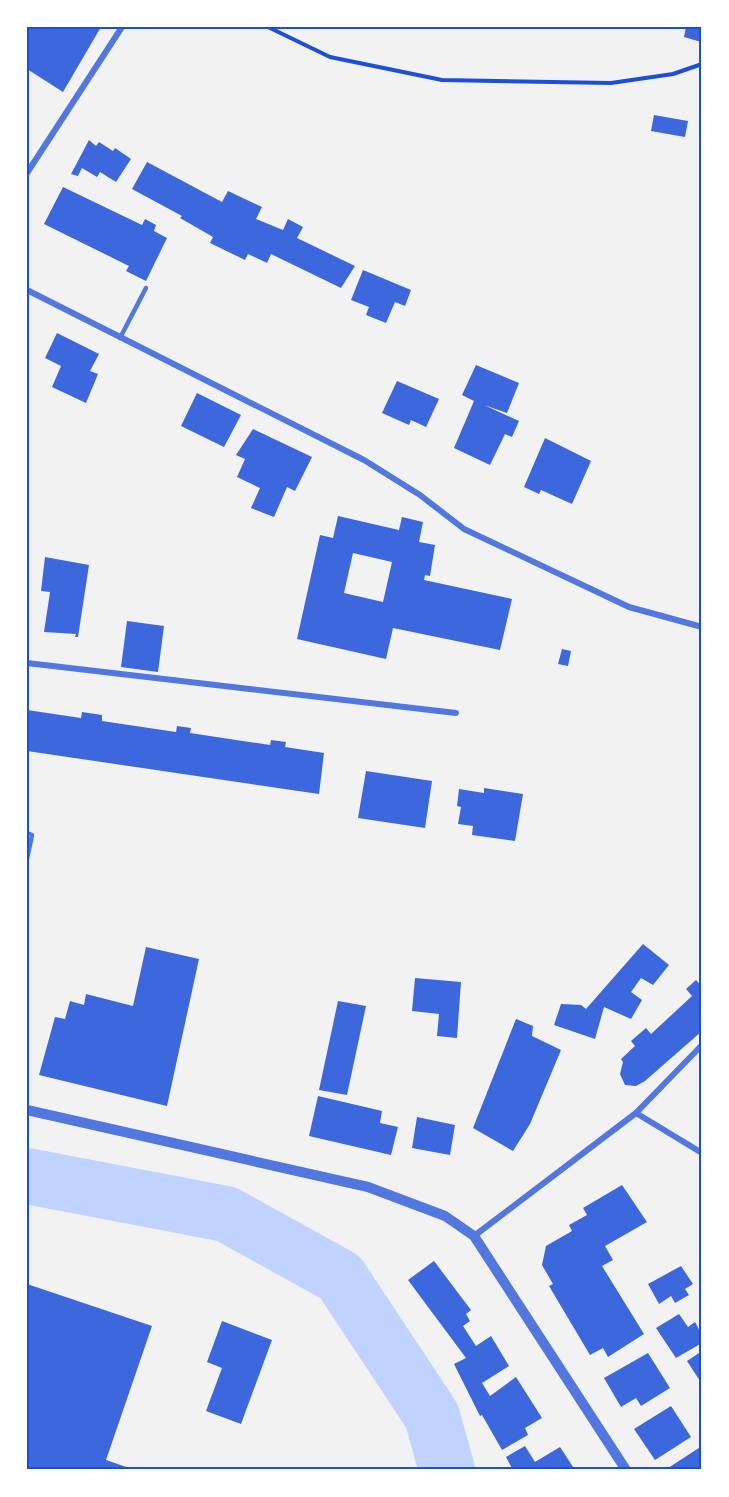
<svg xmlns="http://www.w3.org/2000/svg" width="729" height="1497" font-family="Overpass,sans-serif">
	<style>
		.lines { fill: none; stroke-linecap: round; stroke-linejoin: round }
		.river { stroke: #bfd3fe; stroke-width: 56 }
		.building { fill: #3d67dc; fill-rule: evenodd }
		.path { stroke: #1d4ed8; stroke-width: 4 }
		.service { stroke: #5277de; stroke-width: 4.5 }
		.minor { stroke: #5277de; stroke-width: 6 }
		.tertiary { stroke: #5277de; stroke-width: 10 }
		.neatline { fill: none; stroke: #1d4ed8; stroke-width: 2 }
	</style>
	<rect width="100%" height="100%" fill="#f2f2f2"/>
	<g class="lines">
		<!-- river -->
		<path class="river" d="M27,1176L226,1214L340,1277L432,1416L447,1470"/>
	</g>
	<!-- building -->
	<g class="building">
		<path d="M27,27H101L63,92L27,69Z"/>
		<path d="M686,27H702L701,42L684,37Z"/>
		<path d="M654,115L688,121L685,137L651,131Z"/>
		<path d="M89,140L96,146L99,142L113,151L115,148L131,159L116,182L100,172L97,177L82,168L78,176L71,174Z"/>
		<path d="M147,162L222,202L228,191L262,207L256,219L283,230L288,219L303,227L297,238L355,266L341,288L271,254L267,263L248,254L245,260L210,243L213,237L180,218L182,216L132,189Z"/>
		<path d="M63,187L142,225L145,219L156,225L154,231L167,238L146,281L126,271L129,266L44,224Z"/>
		<path d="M363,270L411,290L405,306L395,302L386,323L366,315L369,307L351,300Z"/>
		<path d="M57,333L99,354L90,371L98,374L86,403L52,387L61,366L45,358Z"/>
		<path d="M476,365L519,383L507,413L484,405L519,421L512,437L505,434L490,465L454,448L474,401L462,395Z"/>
		<path d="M397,381L439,399L426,427L411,420L409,425L382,413Z"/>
		<path d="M197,393L241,415L224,447L181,426Z"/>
		<path d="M253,429L312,457L295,491L287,487L274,517L251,508L260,488L237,477L245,459L236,455Z"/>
		<path d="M545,438L591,461L572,504L541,490L539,494L524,487Z"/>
		<path d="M338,516L399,530L402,517L423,522L419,542L435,545L430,576L425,575L424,580L512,599L500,650L393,628L386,659L297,639L320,535L333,538ZM353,553L392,562L383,602L344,593Z"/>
		<path d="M45,557L89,565L78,637H75L76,634L44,632L50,592L41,591Z"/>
		<path d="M127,621L164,626L158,672L121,667Z"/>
		<path d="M562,649L571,651L568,666L558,664Z"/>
		<path d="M27,710L81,718L82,712L102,715V721L176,732L177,726L191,728L190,733L270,745L271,740L286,742L285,747L324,753L319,794L27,751Z"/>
		<path d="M366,771L432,781L425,828L358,818Z"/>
		<path d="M484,788L523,794L515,841L472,835L473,826L458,824L461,807L457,806L459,789L484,793Z"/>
		<path d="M643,944L669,965L653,985L641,978L631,992L642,1000L631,1019L604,1007L595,1039L554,1025L561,1004L581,1005L586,1009Z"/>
		<path d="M146,947L199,959L167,1106L39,1075L55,1017L65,1019L70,1001L84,1005L86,994L133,1006Z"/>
		<path d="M415,978L461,982L457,1038L437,1036L439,1014L412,1011Z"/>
		<path d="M696,980L702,987V1031L645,1081L636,1086L625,1085L620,1074L623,1062L621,1059L635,1046L631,1041L646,1028L651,1034L692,996L686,989Z"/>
		<path d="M338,1001L366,1006L347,1095L319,1090Z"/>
		<path d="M516,1019L533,1026L532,1036L561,1050L530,1124L513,1151L473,1128Z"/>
		<path d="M318,1096L382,1111L380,1123L398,1127L391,1155L309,1136Z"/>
		<path d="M417,1117L455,1125L450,1155L412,1148Z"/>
		<path d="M622,1185L647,1222L605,1246L613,1260L602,1266L644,1334L608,1357L603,1348L590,1355L549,1286L553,1284L542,1265L546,1246L572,1231L569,1225L587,1215L583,1208Z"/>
		<path d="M434,1261L471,1310L466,1314L470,1321L463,1326L476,1346L491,1336L509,1366L482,1383L490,1396L516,1377L542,1418L525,1428L528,1435L502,1450L482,1415L480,1416L454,1364L466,1358L408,1280Z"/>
		<path d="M681,1266L693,1284L685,1289L689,1295L675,1303L671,1296L659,1304L648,1284Z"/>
		<path d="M27,1284L152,1326L106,1460L135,1470H27Z"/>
		<path d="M679,1314L688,1327L695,1322L702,1335V1343L676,1358L656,1328Z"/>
		<path d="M222,1321L272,1340L241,1424L206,1411L222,1368L207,1362Z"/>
		<path d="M702,1351V1384L687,1361Z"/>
		<path d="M648,1353L670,1388L641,1406L636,1398L621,1407L604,1378Z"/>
		<path d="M671,1406L691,1437L655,1460L634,1429Z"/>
		<path d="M525,1446L535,1462L560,1447L575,1470H513L506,1457Z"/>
		<path d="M702,1446V1470H665Z"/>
	</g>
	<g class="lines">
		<!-- path -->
		<path class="path" d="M268,27L330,57L442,80L611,83L673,74L702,64"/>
		<!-- service -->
		<g class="service">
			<path d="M120,338L146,288"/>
			<path d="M27,833L32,835L27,859"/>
		</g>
		<!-- minor -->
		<g class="minor">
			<path d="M27,173L122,27"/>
			<path d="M27,290L364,460L420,495L464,529L629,607L702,627"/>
			<path d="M27,663L456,713"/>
			<path d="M636,1113L702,1153"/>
			<path d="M474,1236L636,1113L702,1045"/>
		</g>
		<!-- tertiary -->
		<path class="tertiary" d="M27,1110L368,1187L445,1216L474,1236L626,1470"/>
	</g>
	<!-- border -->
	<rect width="729" height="1497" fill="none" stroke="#ffffff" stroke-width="57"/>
	<rect x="28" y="28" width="672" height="1440" class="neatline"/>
</svg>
